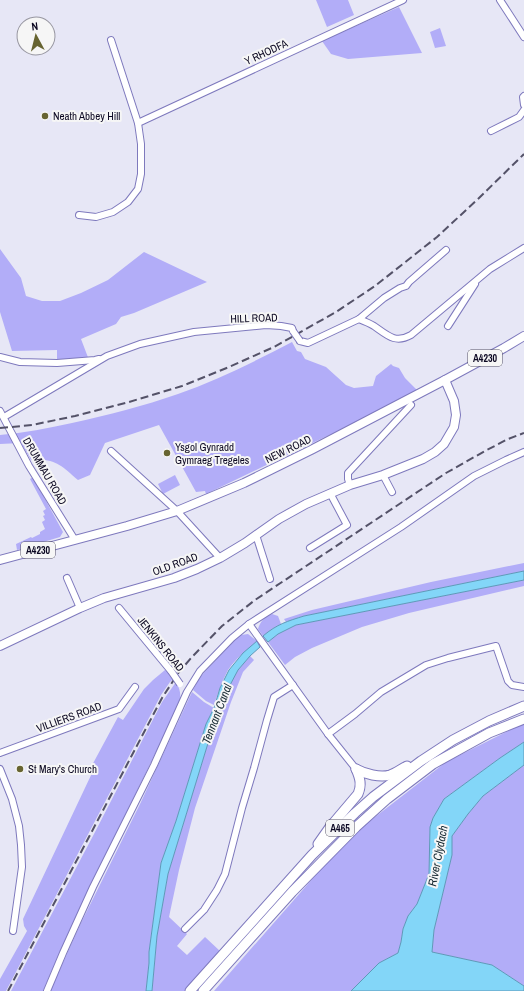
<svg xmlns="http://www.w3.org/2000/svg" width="524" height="991" font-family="'Archivo Narrow',sans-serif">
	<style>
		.green { fill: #b2adf8 }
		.water { fill: #83d6f8; stroke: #5f98b8 }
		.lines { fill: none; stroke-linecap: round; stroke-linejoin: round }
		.minor-casing { stroke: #7e79bd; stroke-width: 8 }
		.major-casing { stroke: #7e79bd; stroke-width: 10 }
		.highway-casing { stroke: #7e79bd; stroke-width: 11 }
		.minor { stroke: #fff; stroke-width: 6 }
		.major { stroke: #fff; stroke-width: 8 }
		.highway { stroke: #fff; stroke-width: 9 }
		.rail { stroke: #545268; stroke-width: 2; stroke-dasharray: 8 4; stroke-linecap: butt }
		.minor-bridge-casing { stroke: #7e79bd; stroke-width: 8; stroke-linecap: butt }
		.minor-bridge { stroke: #fff; stroke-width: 6 }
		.poi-dot { fill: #676431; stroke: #f6f6f6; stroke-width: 1.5 }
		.labels { text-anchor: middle; stroke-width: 4; stroke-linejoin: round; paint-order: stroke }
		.shield { fill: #f6f6f6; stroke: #524f62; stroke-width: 1 }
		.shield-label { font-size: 10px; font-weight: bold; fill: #0c0822 }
		.street-label { font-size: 11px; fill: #0c0822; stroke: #f6f6f6 }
		.poi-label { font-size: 11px; fill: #0c0822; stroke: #f6f6f6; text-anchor: start }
		.water-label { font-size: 12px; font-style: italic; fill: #192c35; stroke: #f6f6f6 }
	</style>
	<rect width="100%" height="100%" fill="#e7e7f6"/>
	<!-- green -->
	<g class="green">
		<path d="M316,0H348L354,15L327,27Z"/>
		<path d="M399,7L422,53L348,59L331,54L322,41Z"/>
		<path d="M440,28L446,46L435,48L430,32Z"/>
		<path d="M0,249L21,278L26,296L42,301H60L81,293L108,280L144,252L207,282L134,313L121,317L116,324L81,339L89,360L57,363V350L12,351L0,312Z"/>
		<path d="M292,342L297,351L301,352L305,359L326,367L346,385L354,388L373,386L376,376L391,364L393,366L399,368L405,378L417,390L375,413L206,494L205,491L196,492L159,425L105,443L90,475L78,480C61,465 55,458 31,460L21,443L0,444V435C24,433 48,428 72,423C108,415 144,406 178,394C217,380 256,361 292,342Z"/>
		<path d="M175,475L180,485L163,494L158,484Z"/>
		<path d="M33,477L63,532L60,537L17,550L16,544L31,537L32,538L40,534V532L45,529L42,522L45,520L43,516L45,515L43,511L46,509L30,479Z"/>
		<path d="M524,563V571L304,616L286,622L284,619L312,610L431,582Z"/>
		<path d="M524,580V586L409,613L362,627L312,648L295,657L285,665L268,642L278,634L296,625Z"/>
		<path d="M272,614L278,616L281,624L272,629L263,636L258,629C260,622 264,617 272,614Z"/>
		<path d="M248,634L257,641C247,650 235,659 228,670C222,681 218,693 214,705L206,701L193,690L200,677L237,637L241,635Z"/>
		<path d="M250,656L254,660L243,672L231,702L195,808L179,870L169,917L187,934L177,946L187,955L205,937L221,952L185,991H152L157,936L168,874L220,704L238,670Z"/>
		<path d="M165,670L169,672L173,679L170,682L161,695L6,991H0V979L27,931L24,926L23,919L93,771L90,769L118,717L123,720L144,689L153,680Z"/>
		<path d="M176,682C181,691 181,695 179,704L61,949L43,991H11L94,834L162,702Z"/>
		<path d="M192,692L204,702L214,708L206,724L176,821L161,863L149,952V963L146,991H50L81,923L141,802Z"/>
		<path d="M524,724V742L500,758L444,799L433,818L430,827L429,874L417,904L408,916L403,929L401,942L398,953L379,963L351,991H214L321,869L366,824L446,762L510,730Z"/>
		<path d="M524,765V986L492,965L432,952L434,930L452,855V836L468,814L483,796Z"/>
	</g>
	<!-- water -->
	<g class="water">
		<path d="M524,571V580L296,625L278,634L268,642L263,636C277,624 288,621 304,616Z"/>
		<path d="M257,641L260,647L250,656L238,670L220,704L168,874L157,936L152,991H146L149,963V952L161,863L176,821L206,724L214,708L220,688L229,670L243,653Z"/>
		<path d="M524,742V765L483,796L468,814L452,836V855L434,930L432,952L492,965L524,986V991H351L379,963L398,953L401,942L403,929L408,916L417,904L429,874L430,827L433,818L444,799L500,758Z"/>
	</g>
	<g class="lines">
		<defs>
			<g id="minor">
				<path d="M500,0L524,37"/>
				<path d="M524,96L523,97L524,105"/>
				<path d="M138,123L403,0"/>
				<path d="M491,131L519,117L524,110"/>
				<path d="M79,215L96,217L113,212L128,202L138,189L141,174V144L138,123L111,40"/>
				<path d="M359,319L384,298L400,288L406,286L409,282L446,250"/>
				<path d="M448,326L475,284"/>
				<path d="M300,341L308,343L359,319C364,321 369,323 374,326C387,335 395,344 411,335L490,269L524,248"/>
				<path d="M0,357L20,362L57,363L95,360L99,359"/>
				<path d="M0,411L29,466L75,540"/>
				<path d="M4,417L107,356L140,344L194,332L266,325L281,326L292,328L293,331"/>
				<path d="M111,451L177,511L220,558"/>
				<path d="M383,475L392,492"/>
				<path d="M350,485L348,479V473L411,405"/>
				<path d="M256,535L270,579"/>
				<path d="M310,548L347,525L330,493"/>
				<path d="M67,578L80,608"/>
				<path d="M119,608L171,671"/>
				<path d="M249,624L328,734L356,769"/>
				<path d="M328,734L355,714L381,692L426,665L448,658L496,646L508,681L512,685L524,687"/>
				<path d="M0,753L119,709L135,687"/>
				<path d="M0,769L12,799L19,826L21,845L22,867L13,931"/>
				<path d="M185,929L204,910L217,890L225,874L242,808L254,768L267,720L274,697L293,685"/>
				<path d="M47,991L63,953L93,887L154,765L187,692L200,671L232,638L249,624L401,527L474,476L506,460L524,452"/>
			</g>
			<g id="major">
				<path d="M0,560L127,526L177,511L244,483L311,450L445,380L504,348L524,336"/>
				<path d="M0,646L80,608L104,598L174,578L197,569L220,558L245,543L279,519L306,504L350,485L383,475L423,459L435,452L444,444L454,427L456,415L454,401L445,380"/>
			</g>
			<g id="highway">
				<path d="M356,769C365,774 380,778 390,775C396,773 401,769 407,766"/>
				<path d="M318,844L330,827L358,794C362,785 360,778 356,769"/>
				<path d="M190,991L312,855L355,813L373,797L421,761L453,740L489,721L524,706"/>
				<path d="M203,991L292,892L356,827L387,799L433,764L489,733L524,719"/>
			</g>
		</defs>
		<!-- minor casing -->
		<use href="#minor" class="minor-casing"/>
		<!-- major casing -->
		<use href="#major" class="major-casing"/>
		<!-- highway casing -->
		<use href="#highway" class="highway-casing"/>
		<!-- minor -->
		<use href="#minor" class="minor"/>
		<!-- major -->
		<use href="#major" class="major"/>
		<!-- highway -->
		<use href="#highway" class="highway"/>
		<!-- rail -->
		<g class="rail">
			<path d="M0,428L32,425L75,416L129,402L182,386L229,367L274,347L336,312L375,286L437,237L478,199L524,154"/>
			<path d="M8,991L162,698L179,672L192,657L222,626L255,600L446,473L485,451L508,439L524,433"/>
		</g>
		<defs>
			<g id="minor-bridge">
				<path d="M293,331L300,341"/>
				<path d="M171,671L180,684"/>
			</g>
		</defs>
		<!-- minor-bridge casing -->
		<use href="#minor-bridge" class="minor-bridge-casing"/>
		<!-- minor-bridge -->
		<use href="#minor-bridge" class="minor-bridge"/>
	</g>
	<!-- markers -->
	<g class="poi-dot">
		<circle cx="45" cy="116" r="4"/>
		<circle cx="167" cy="453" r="4"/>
		<circle cx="20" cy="769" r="4"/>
	</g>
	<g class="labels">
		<!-- shield labels -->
		<g class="shield">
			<rect x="468" y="350" width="34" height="16" rx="3"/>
			<rect x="21" y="542" width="34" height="16" rx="3"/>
			<rect x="326" y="820" width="28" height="16" rx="3"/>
		</g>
		<g class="shield-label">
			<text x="485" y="362">A4230</text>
			<text x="38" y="554">A4230</text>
			<text x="340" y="832">A465</text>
		</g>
		<!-- street labels -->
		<g class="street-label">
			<text transform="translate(266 52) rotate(-25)" y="4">Y RHODFA</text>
			<text transform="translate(254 318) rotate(-2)" y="4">HILL ROAD</text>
			<text transform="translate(288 449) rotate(-26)" y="4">NEW ROAD</text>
			<text transform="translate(45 471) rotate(60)" y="4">DRUMMAU ROAD</text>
			<text transform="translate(175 564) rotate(-20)" y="4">OLD ROAD</text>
			<text transform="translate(161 644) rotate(51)" y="4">JENKINS ROAD</text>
			<text transform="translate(69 717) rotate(-20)" y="4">VILLIERS ROAD</text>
		</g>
		<!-- poi labels -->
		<g class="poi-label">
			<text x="53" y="120">Neath Abbey Hill</text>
			<text x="175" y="451">Ysgol Gynradd<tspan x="175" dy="13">Gymraeg Tregeles</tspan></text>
			<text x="28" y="773">St Mary's Church</text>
		</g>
		<!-- water labels -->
		<g class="water-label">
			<text transform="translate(217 714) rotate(-69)" y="4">Tennant Canal</text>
			<text transform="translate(438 856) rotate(-79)" y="4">River Clydach</text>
		</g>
	</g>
	<!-- north arrow -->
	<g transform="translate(36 36) rotate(353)"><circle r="19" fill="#f6f6f6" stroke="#9897a1"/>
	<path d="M0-3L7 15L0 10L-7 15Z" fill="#676431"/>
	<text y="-6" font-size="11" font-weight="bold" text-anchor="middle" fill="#0c0822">N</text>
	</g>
</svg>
